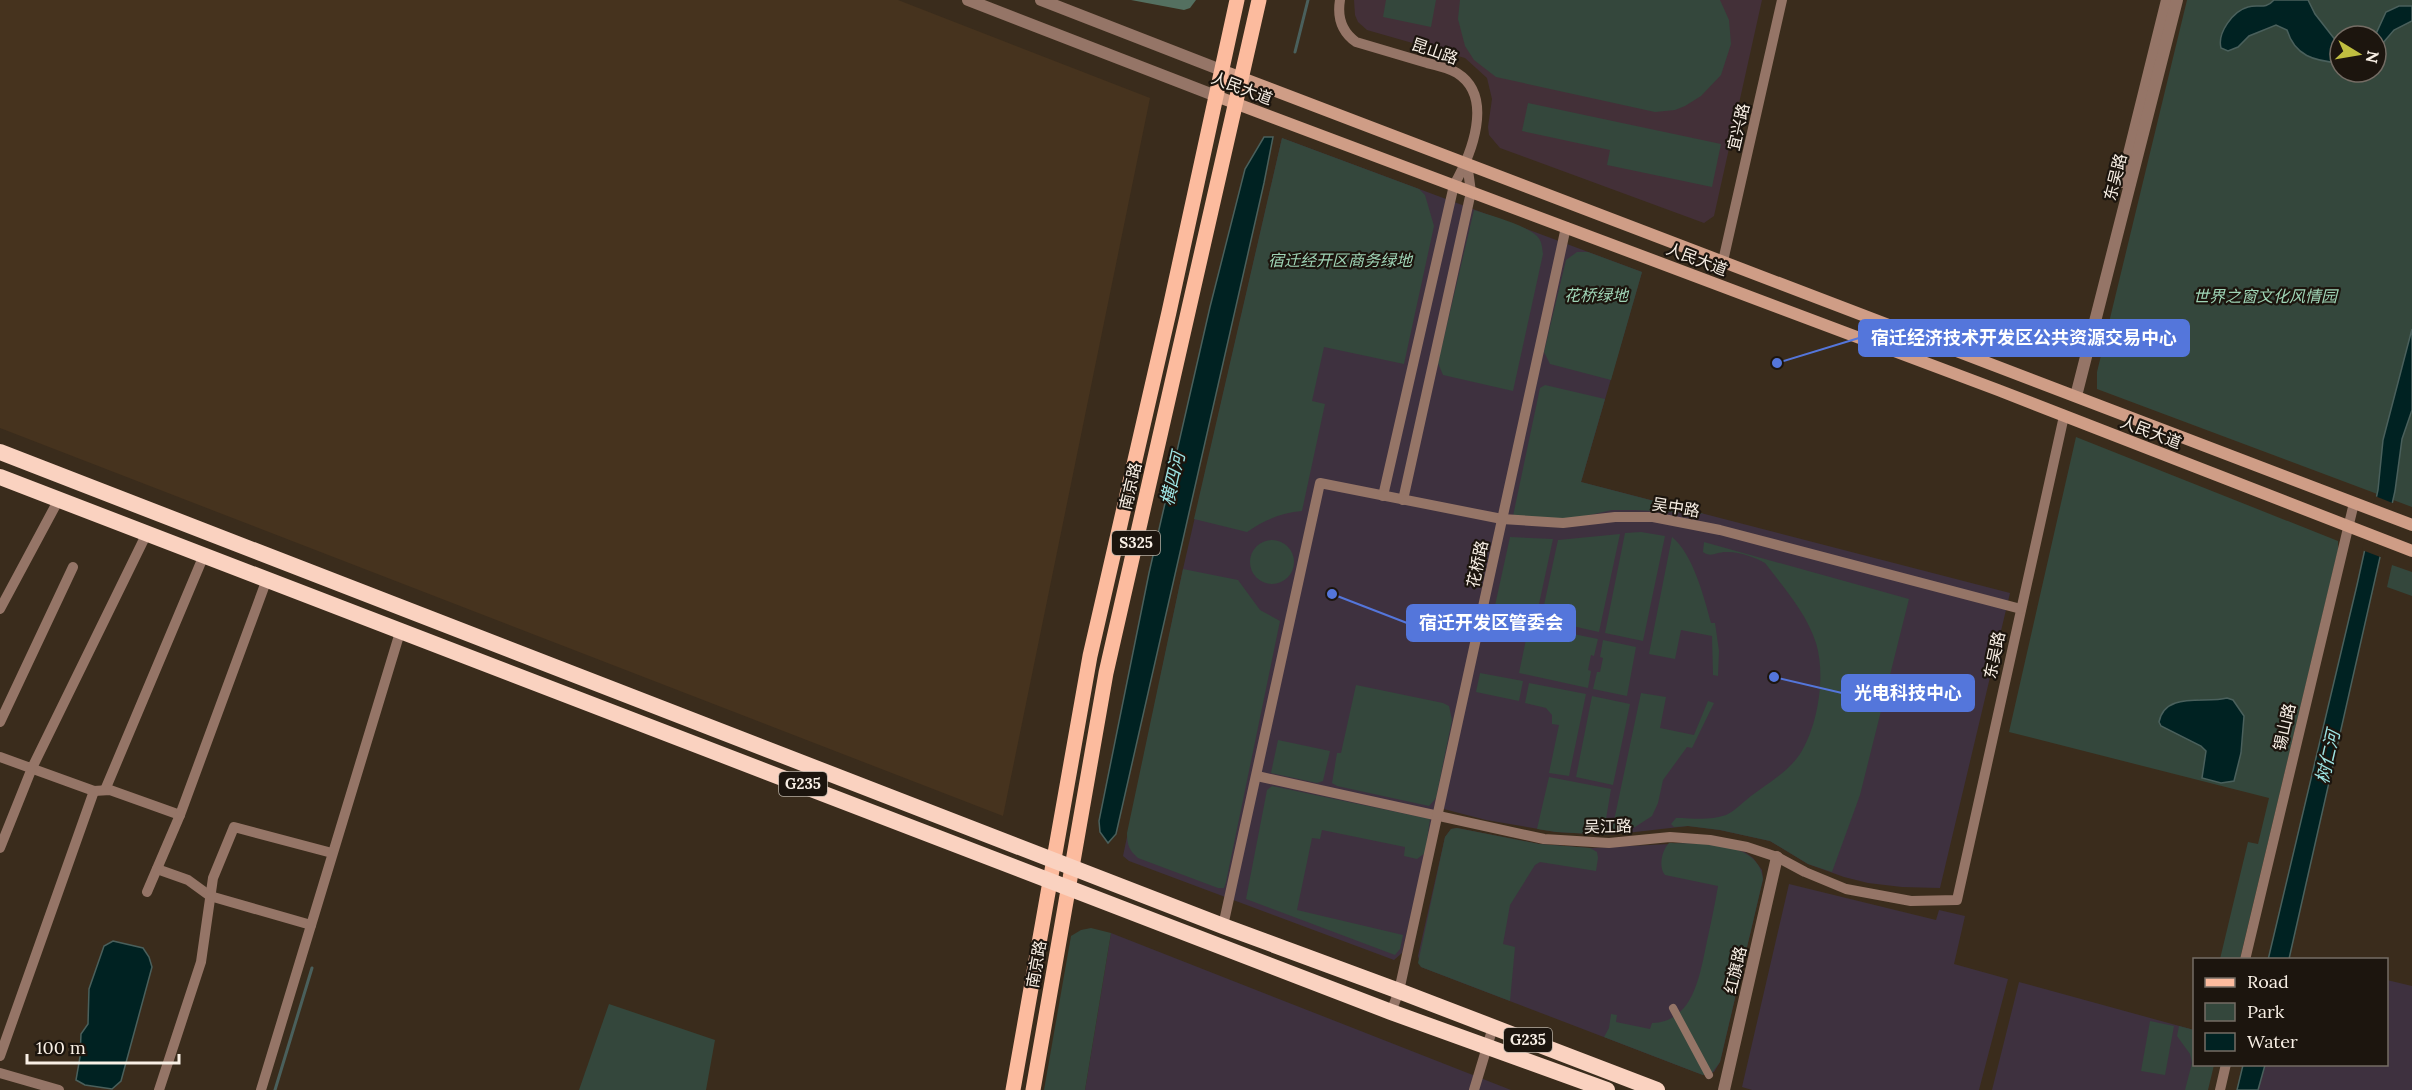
<svg xmlns="http://www.w3.org/2000/svg" width="2412" height="1090" font-family="Lora,'Noto Sans SC',serif">
	<style>
		.commercial { fill: #3e313f }
		.built { fill: #46331e }
		.education { fill: #433038 }
		.green { fill: #34473c; fill-rule: evenodd }
		.forest { fill: #547060 }
		.water { fill: #022; stroke: #4a605c; stroke-width: 1.5 }
		.pier { fill: #3a2c1c }
		.lines { fill: none; stroke-linecap: round; stroke-linejoin: round }
		.stream { stroke: #4a605c; stroke-width: 3 }
		.pedestrian { stroke: #957567; stroke-width: 8 }
		.minor { stroke: #957567; stroke-width: 10 }
		.tertiary { stroke: #957567; stroke-width: 12 }
		.secondary { stroke: #cf9d86; stroke-width: 12 }
		.primary { stroke: #fcbb9e; stroke-width: 15 }
		.trunk { stroke: #fad2c0; stroke-width: 16 }
		.labels { text-anchor: middle; stroke-width: 4.5; stroke-linejoin: round; paint-order: stroke }
		.shield { fill: #1c150e; stroke: #b6aea4; stroke-width: 1.5 }
		.shield-label { font-size: 15px; font-weight: bold; fill: #f8efe5 }
		.street-label { font-size: 16px; fill: #f8efe5; stroke: #1c150e }
		.park-label { font-size: 16px; font-style: italic; fill: #9fd5b6; stroke: #1c150e }
		.water-label { font-size: 18px; font-style: italic; fill: #9de4e4; stroke: #1c150e }
		.leader { fill: none; stroke: #5476db; stroke-width: 2 }
		.callout-dot { fill: #5476db; stroke: #1c150e; stroke-width: 2 }
		.callout { fill: #5476db; stroke: #5476db; stroke-width: 2 }
		.callout-label { font-size: 18px; text-anchor: middle; font-weight: bold; fill: #fff }
	</style>
	<rect width="100%" height="100%" fill="#3a2c1c"/>
	<!-- commercial -->
	<g class="commercial">
		<path d="M1282,138L1642,272L1581,482L2010,593L1940,888L1902,887L1868,883L1844,877L1808,864L1770,841L1720,830L1688,826L1609,835L1556,832L1486,820L1436,807L1402,953L1394,960L1129,861L1123,856L1183,569Z"/>
		<path d="M1457,828L1539,844L1590,848L1689,843L1731,848L1745,852L1753,858L1762,870L1763,879L1720,1062L1714,1072L1703,1075L1695,1072L1421,967L1418,956L1445,837L1451,829Z"/>
		<path d="M1789,884L1936,920L1939,910L1965,916L1954,964L2008,979L1979,1090H1752L1742,1087Z"/>
		<path d="M1111,933L1511,1090H1085Z"/>
		<path d="M2387,980L2412,986V1090H2258L2265,1065L2386,1064Z"/>
		<path d="M2019,982L2194,1030V1064L2189,1090H1992Z"/>
	</g>
	<!-- built -->
	<path class="built" d="M0,0H898L1150,98L1003,816L0,428Z"/>
	<!-- education -->
	<path class="education" d="M1354,0H1762L1714,216L1704,223L1500,148L1489,135L1488,127L1492,99L1487,78L1465,58L1367,30L1358,22L1355,15Z"/>
	<!-- green -->
	<g class="green">
		<path d="M1386,0H1436L1431,27L1383,17Z"/>
		<path d="M1460,0H1720L1729,20L1731,44L1721,75L1701,96L1685,106L1675,110L1655,112L1496,77L1474,60L1465,46L1458,19Z"/>
		<path d="M2187,0H2412V507L2097,389V372ZM2340,36H2376V72H2340Z"/>
		<path d="M1528,103L1721,144L1712,187L1607,165L1610,150L1522,131Z"/>
		<path d="M1282,138L1419,189L1425,195L1434,226L1404,364L1324,347L1312,401L1325,404L1302,511C1281,513 1264,520 1247,532L1194,519Z"/>
		<path d="M1474,210C1491,216 1524,224 1537,236C1542,241 1542,247 1543,254L1513,391L1443,375L1438,363Z"/>
		<path d="M1577,252H1588L1642,272L1611,380L1550,364L1544,352L1566,260Z"/>
		<path d="M1545,385L1605,399L1581,482L1704,514L1634,510H1612L1572,519L1513,516L1540,388Z"/>
		<path d="M2076,437L2338,541V550L2240,959H2220L2248,842L2258,844L2269,798L2009,732Z"/>
		<path d="M1641,532L1665,536L1643,641L1605,633L1625,533Z"/>
		<path d="M1620,534L1599,632L1541,619L1558,540Z"/>
		<path d="M1510,537L1553,539L1536,618L1494,610Z"/>
		<path d="M1672,537C1693,554 1704,597 1711,623H1715L1719,651L1718,676L1713,675L1712,636L1681,630L1675,659L1649,654Z"/>
		<circle cx="1272" cy="562" r="22"/>
		<path d="M1704,542L1909,599L1860,795L1832,872L1808,864L1770,841L1720,830L1688,826L1674,827L1671,824L1676,818C1693,818 1709,821 1726,815C1735,811 1743,802 1751,796C1767,784 1789,771 1800,754C1818,726 1826,675 1816,643C1806,612 1784,588 1765,563C1755,557 1737,551 1726,552C1716,552 1711,558 1703,552Z"/>
		<path d="M2392,565L2412,572V596L2387,587Z"/>
		<path d="M1183,569L1238,580L1260,610L1280,621L1226,882L1224,888H1218L1138,858C1129,850 1127,845 1127,833Z"/>
		<path d="M1529,625L1598,639L1594,656L1591,655L1588,670L1591,671L1588,688L1519,673Z"/>
		<path d="M1603,640L1636,647L1627,696L1593,689L1597,672H1600L1603,658L1600,657Z"/>
		<path d="M1480,673L1523,681L1519,701L1476,692Z"/>
		<path d="M1529,683L1586,694L1569,776L1549,773L1559,725L1552,724V715L1546,708L1525,703Z"/>
		<path d="M1356,685L1443,703L1449,706L1452,720L1436,798L1429,806L1337,786L1332,783L1337,753H1341Z"/>
		<path d="M1641,693L1666,697L1660,728L1694,735L1708,701L1714,703L1692,748L1687,747L1663,780L1658,803L1652,816L1635,827L1612,830Z"/>
		<path d="M1592,696L1630,704L1613,785L1576,777Z"/>
		<path d="M1278,740L1330,751L1323,781L1317,783L1271,773Z"/>
		<path d="M1549,777L1611,789L1604,831L1609,835L1556,832L1537,829Z"/>
		<path d="M1272,786L1430,819L1425,853L1417,859L1404,856L1405,847L1322,830L1320,839L1312,838L1297,910L1403,935L1400,949L1395,955L1246,899L1267,790Z"/>
		<path d="M1457,828L1539,844L1590,848L1597,852L1598,858L1596,871L1540,862L1535,865L1510,905L1503,944L1515,947L1510,1001L1421,967L1418,963L1445,837L1451,829Z"/>
		<path d="M1669,843C1699,844 1759,840 1763,879L1720,1062L1711,1074L1703,1075L1695,1072L1604,1037L1609,1028L1611,1014L1617,1015L1616,1022L1650,1029L1652,1023C1694,1022 1700,974 1707,941C1711,923 1715,904 1718,886L1665,875C1658,867 1662,850 1669,843Z"/>
		<path d="M1091,928L1111,933L1085,1090H1044L1071,936L1081,930Z"/>
		<path d="M609,1004L715,1040L706,1090H579Z"/>
		<path d="M2150,1021L2174,1026L2165,1075L2141,1071Z"/>
		<path d="M2179,1026L2194,1030V1064L2214,1065L2208,1090H2185L2192,1063L2190,1054L2177,1036Z"/>
	</g>
	<!-- forest -->
	<path class="forest" d="M1131,0H1196L1190,8L1184,10Z"/>
	<!-- water -->
	<g class="water">
		<path d="M2274,0H2308L2315,14L2340,46V63C2314,61 2295,56 2287,30L2276,25L2249,36L2238,47L2228,51L2221,48C2217,33 2233,11 2248,7C2259,4 2265,10 2274,0Z"/>
		<path d="M2399,6H2412V21L2394,30L2376,51L2375,36L2386,12Z"/>
		<path d="M1264,137H1273L1264,183L1116,834L1108,843L1100,832L1099,821L1149,573L1210,307L1245,169Z"/>
		<path d="M2412,329V410L2402,439L2395,491L2289,959L2268,960L2357,585L2378,490L2383,440Z"/>
		<path d="M2227,698L2233,700L2244,716L2241,753L2234,781L2221,783L2202,778L2206,751L2201,746L2161,726L2159,722C2165,691 2205,704 2227,698Z"/>
		<path d="M113,941L143,948L149,957L152,967L121,1081L112,1089L85,1085L76,1080L80,1057L81,1034L88,1024L89,989L104,946Z"/>
		<path d="M2243,1065H2265L2258,1090H2237Z"/>
	</g>
	<!-- pier -->
	<path class="pier" d="M2375,496L2395,504L2383,558L2362,550Z"/>
	<g class="lines">
		<!-- stream -->
		<g class="stream">
			<path d="M1295,52L1308,0"/>
			<path d="M275,1090L312,968"/>
		</g>
		<!-- pedestrian -->
		<path class="pedestrian" d="M1673,1008L1709,1075"/>
		<!-- minor -->
		<g class="minor">
			<path d="M1340,0C1337,18 1342,32 1356,42C1380,49 1403,56 1427,63C1436,65 1449,68 1457,73C1495,97 1471,155 1454,185L1383,496"/>
			<path d="M1723,261L1782,0"/>
			<path d="M1403,500L1471,192L1467,163"/>
			<path d="M0,609L59,499"/>
			<path d="M0,722L73,567"/>
			<path d="M0,757L94,791L110,790L180,815"/>
			<path d="M1257,776L1544,839L1609,843L1670,837L1710,840L1747,847L1777,857L1805,872L1846,889L1911,901L1957,900L2064,416"/>
			<path d="M105,790L204,555"/>
			<path d="M0,848L32,768L147,533"/>
			<path d="M157,869L188,880L210,896L311,925"/>
			<path d="M147,892L180,815L267,579"/>
			<path d="M1223,926L1320,483L1502,519L1563,523L1615,517H1653L1720,530L2021,609"/>
			<path d="M2245,960L2354,503"/>
			<path d="M1391,1012L1399,991L1566,227"/>
			<path d="M0,1056L94,791"/>
			<path d="M0,1073L59,1090"/>
			<path d="M159,1090L201,962L213,878L234,827L332,853"/>
			<path d="M261,1090L401,629"/>
			<path d="M1474,1090L1493,1027"/>
			<path d="M2220,1090L2226,1064"/>
		</g>
		<!-- tertiary -->
		<g class="tertiary">
			<path d="M968,0L1216,96"/>
			<path d="M1041,0L1221,70"/>
			<path d="M2122,182L2167,0"/>
			<path d="M2076,396L2177,0"/>
			<path d="M1724,1090L1777,857"/>
		</g>
		<!-- secondary -->
		<g class="secondary">
			<path d="M1221,70L2412,525"/>
			<path d="M1216,96L1998,390L2412,551"/>
		</g>
		<!-- primary -->
		<g class="primary">
			<path d="M1013,1090L1090,656L1169,312L1237,0"/>
			<path d="M1033,1090L1106,673L1259,0"/>
		</g>
		<!-- trunk -->
		<g class="trunk">
			<path d="M0,452L1223,926L1399,991L1657,1090"/>
			<path d="M0,477L1391,1012L1607,1090"/>
		</g>
	</g>
	<g class="labels">
		<!-- shield labels -->
		<g class="shield">
			<rect x="1112" y="531" width="48" height="24" rx="4.5"/>
			<rect x="779" y="772" width="48" height="24" rx="4.5"/>
			<rect x="1504" y="1028" width="48" height="24" rx="4.5"/>
		</g>
		<g class="shield-label">
			<text x="1136" y="548">S325</text>
			<text x="803" y="789">G235</text>
			<text x="1528" y="1045">G235</text>
		</g>
		<!-- street labels -->
		<g class="street-label">
			<text transform="translate(1435 51) rotate(19)" y="6">昆山路</text>
			<text transform="translate(1242 88) rotate(21)" y="6">人民大道</text>
			<text transform="translate(1738 127) rotate(-77)" y="6">宜兴路</text>
			<text transform="translate(2115 177) rotate(-76)" y="6">东吴路</text>
			<text transform="translate(1697 259) rotate(21)" y="6">人民大道</text>
			<text transform="translate(2151 432) rotate(21)" y="6">人民大道</text>
			<text transform="translate(1130 486) rotate(-77)" y="6">南京路</text>
			<text transform="translate(1676 507) rotate(9)" y="6">吴中路</text>
			<text transform="translate(1477 564) rotate(-78)" y="6">花桥路</text>
			<text transform="translate(1994 655) rotate(-78)" y="6">东吴路</text>
			<text transform="translate(2284 727) rotate(-77)" y="6">锡山路</text>
			<text transform="translate(1608 826) rotate(-1)" y="6">吴江路</text>
			<text transform="translate(1036 964) rotate(-80)" y="6">南京路</text>
			<text transform="translate(1735 970) rotate(-77)" y="6">红旗路</text>
		</g>
		<!-- park labels -->
		<g class="park-label">
			<text x="1340" y="266">宿迁经开区商务绿地</text>
			<text x="1596" y="301">花桥绿地</text>
			<text x="2265" y="302">世界之窗文化风情园</text>
		</g>
		<!-- water labels -->
		<g class="water-label">
			<text transform="translate(1173 479) rotate(-77)" y="6">横四河</text>
			<text transform="translate(2328 757) rotate(-77)" y="6">树仁河</text>
		</g>
	</g>
	<!-- callouts -->
	<path class="leader" d="M1777 363L1859 338M1332 594L1407 623M1774 677L1842 693"/>
	<g class="callout-dot">
		<circle cx="1777" cy="363" r="6"/>
		<circle cx="1332" cy="594" r="6"/>
		<circle cx="1774" cy="677" r="6"/>
	</g>
	<g class="callout">
		<rect x="1859" y="320" width="330" height="36" rx="6"/>
		<rect x="1407" y="605" width="168" height="36" rx="6"/>
		<rect x="1842" y="675" width="132" height="36" rx="6"/>
	</g>
	<g class="callout-label">
		<text x="2024" y="344">宿迁经济技术开发区公共资源交易中心</text>
		<text x="1491" y="629">宿迁开发区管委会</text>
		<text x="1908" y="699">光电科技中心</text>
	</g>
	<!-- legend -->
	<rect x="2193" y="958" width="195" height="108" fill="#1c150e" stroke="#746c64" stroke-width="1.5"/>
	<rect x="2205" y="978" width="30" height="9" fill="#fcbb9e" stroke="#746c64" stroke-width="1.5"/>
	<text x="2247" y="988" font-size="18" fill="#f8efe5">Road</text>
	<rect x="2205" y="1003" width="30" height="18" fill="#34473c" stroke="#746c64" stroke-width="1.5"/>
	<text x="2247" y="1018" font-size="18" fill="#f8efe5">Park</text>
	<rect x="2205" y="1033" width="30" height="18" fill="#002222" stroke="#746c64" stroke-width="1.5"/>
	<text x="2247" y="1048" font-size="18" fill="#f8efe5">Water</text>
	<!-- north arrow -->
	<g transform="translate(2358 54) rotate(101)"><circle r="28" fill="#1c150e" stroke="#746c64" stroke-width="1.5"/>
	<path d="M0-4.5L10 22L0 15L-10 22Z" fill="#c0be40"/>
	<text y="-9" font-size="16" font-weight="bold" text-anchor="middle" fill="#f8efe5">N</text>
	</g>
	<!-- scale -->
	<path d="M27 1054v9h152v-9" fill="none" stroke="#f8efe5" stroke-width="3"/>
	<text x="36" y="1054" font-size="18" fill="#f8efe5" stroke="#1c150e" stroke-width="4.5" paint-order="stroke">100 m</text>
</svg>
